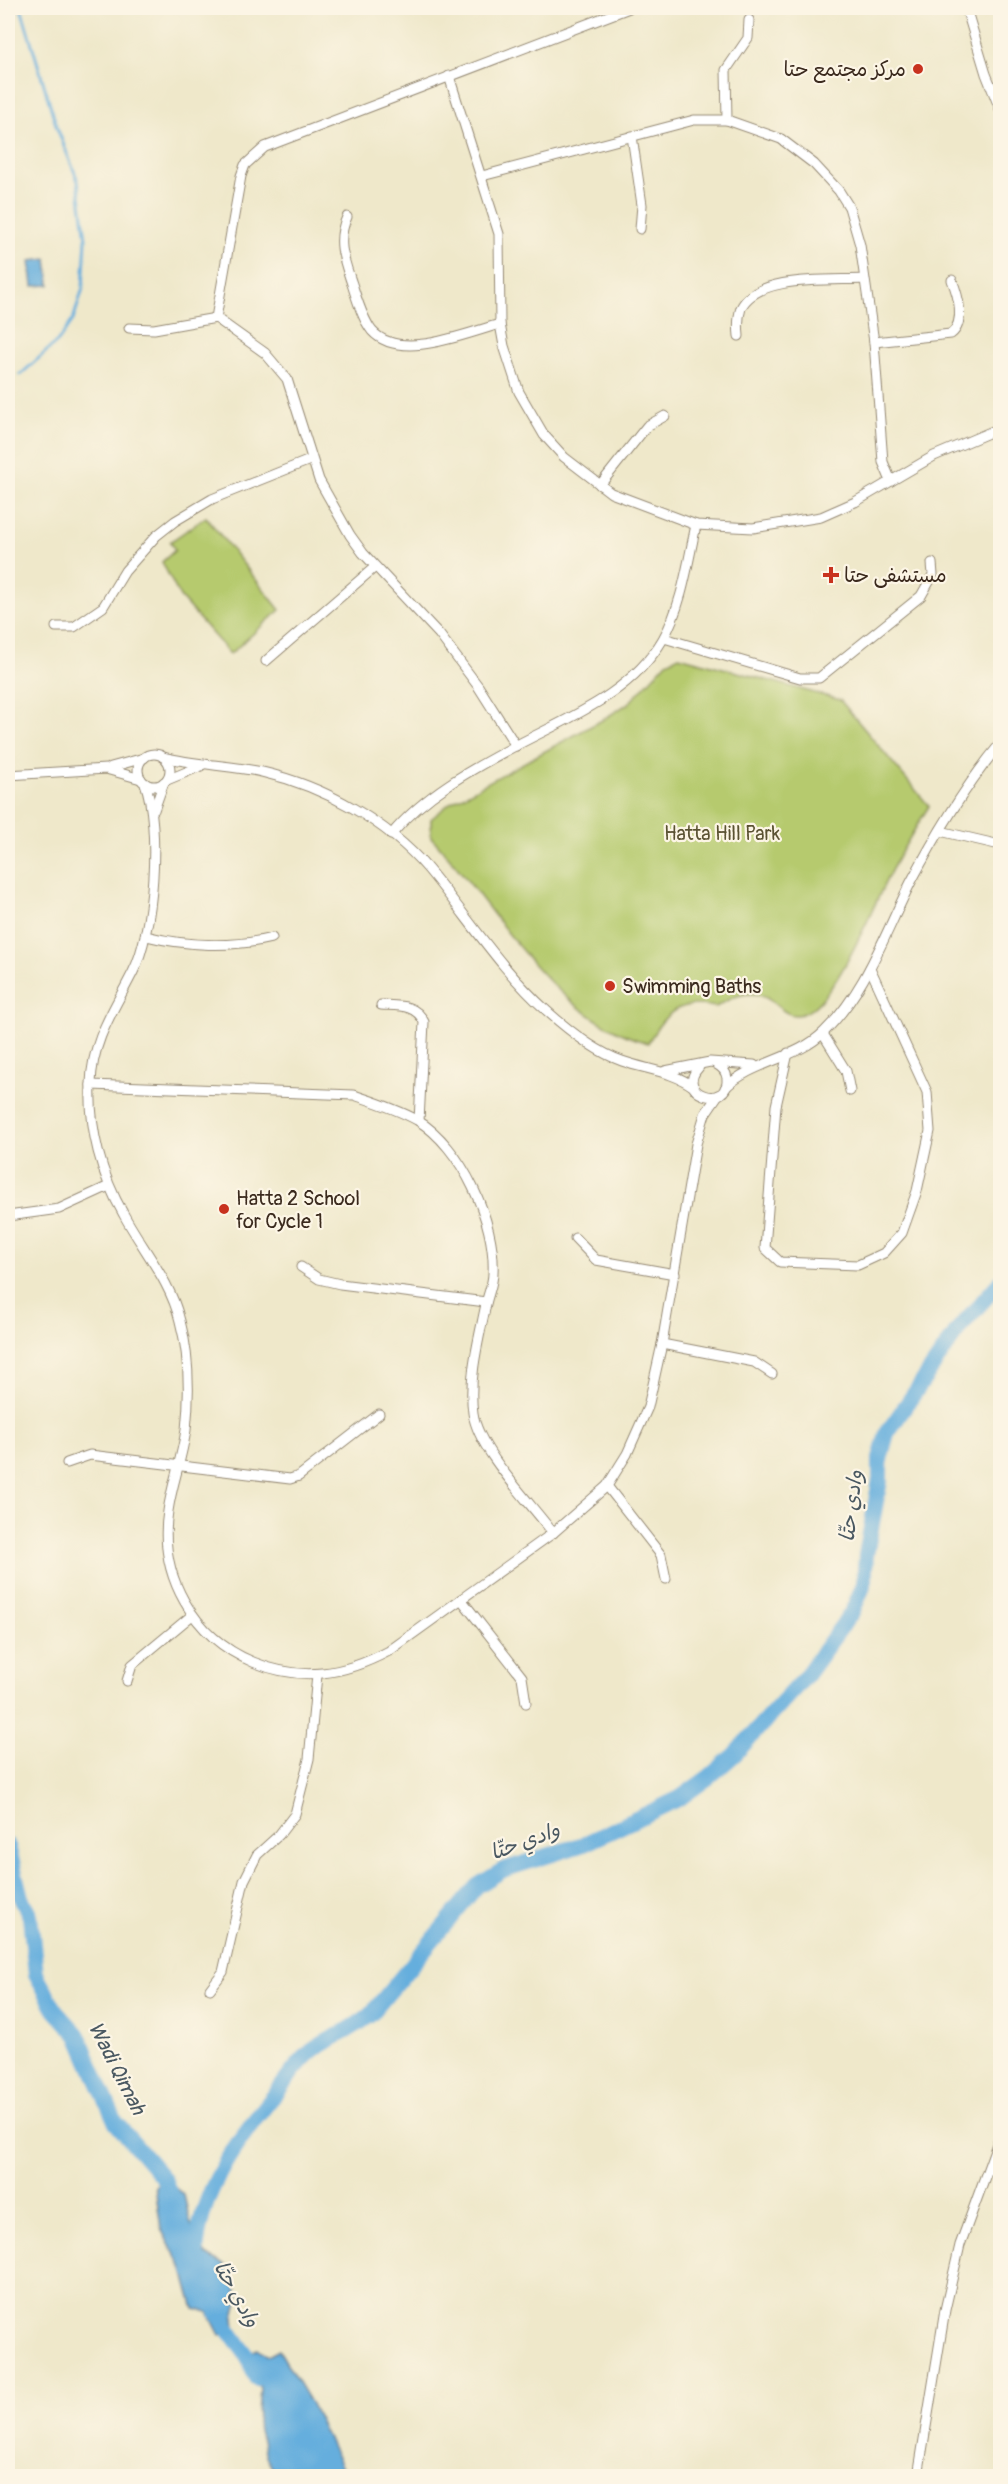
<svg xmlns="http://www.w3.org/2000/svg" width="1008" height="2484" font-family="Pangolin,'Playpen Sans Arabic',sans-serif">
	<style>
		.green { fill: #b6ca6e; stroke: #787a46; stroke-width: 1.5 }
		.water { fill: #65aedd; stroke: #506c7e; stroke-width: 1.5 }
		.lines { fill: none; stroke-linecap: round; stroke-linejoin: round }
		.stream { stroke: #65aedd; stroke-width: 3 }
		.river { stroke: #65aedd; stroke-width: 16 }
		.minor-casing { stroke: #958974; stroke-width: 11 }
		.minor { stroke: #fff; stroke-width: 9 }
		.poi-dot { fill: #c8321e; stroke: #fcf5e5; stroke-width: 2 }
		.labels { text-anchor: middle; stroke-width: 4.5; stroke-linejoin: round; paint-order: stroke }
		.poi-label { font-size: 20px; fill: #3b2a1e; stroke: #fcf5e5; text-anchor: start }
		.park-label { font-size: 20px; fill: #5a5232; stroke: #fcf5e5 }
		.water-label { font-size: 21px; font-style: italic; fill: #4a5861; stroke: #fcf5e5 }
	</style>
	<rect width="100%" height="100%" fill="#fcf5e5"/>
	<filter id="ink" filterUnits="userSpaceOnUse"><feTurbulence type="fractalNoise" baseFrequency=".0167" numOctaves="2"/><feDisplacementMap in="SourceGraphic" scale="12" xChannelSelector="R" yChannelSelector="G"/><feConvolveMatrix kernelMatrix="1 2 1 2 8 2 1 2 1" color-interpolation-filters="sRGB"/></filter>
	<filter id="wash" filterUnits="userSpaceOnUse"><feTurbulence type="fractalNoise" baseFrequency=".008" numOctaves="4" result="noise"/><feDisplacementMap in="SourceGraphic" scale="24" xChannelSelector="R" yChannelSelector="G"/><feGaussianBlur stdDeviation="1.35" result="paint"/><feColorMatrix in="noise" values="0 0 0 0 0 0 0 0 0 0 0 0 0 0 0 0 0 1.4 0 .05"/><feComposite in="paint" operator="in"/></filter>
	<g filter="url(#wash)">
		<rect width="100%" height="100%" fill="#efe8ca"/>
		<!-- green -->
		<g class="green">
			<path d="M206,517L280,610L230,654L180,597L162,562L175,550L170,542Z"/>
			<path d="M679,656L840,700L929,806C915,829 900,853 888,877C872,908 835,1004 802,1014C774,1023 772,970 716,1007C678,1000 666,1011 648,1043C547,1015 498,908 431,837V819L450,803L604,719L629,703L667,662Z"/>
		</g>
		<!-- water -->
		<g class="water">
			<path d="M47,259L50,285L33,286L30,261Z"/>
			<path d="M164,2179L184,2195L190,2222L206,2255L226,2266L239,2297L234,2317L235,2329L220,2335L208,2312L194,2309L183,2270L161,2229L155,2186Z"/>
			<path d="M257,2348L268,2356L279,2350L311,2404L346,2476H277L267,2459L257,2423L260,2388L243,2362Z"/>
		</g>
		<g class="lines">
			<!-- stream -->
			<path class="stream" d="M20,375L58,341L73,320L83,288L86,239L78,181L57,128L21,8"/>
			<!-- river -->
			<g class="river">
				<path d="M8,1846L21,1898L30,1916L36,1974L56,2011L78,2035L116,2123L164,2179L172,2199"/>
				<path d="M196,2257C198,2192 237,2140 277,2092C288,2078 299,2061 313,2050C332,2037 353,2030 371,2014L477,1886L503,1870L584,1844L680,1798L709,1777L734,1755L805,1677L852,1612L864,1584L866,1555L880,1480V1459L887,1433L960,1327L1000,1282"/>
				<path d="M217,2313L248,2357L256,2378"/>
			</g>
		</g>
	</g>
	<g filter="url(#ink)">
		<g class="lines">
			<defs>
				<g id="minor">
					<path d="M966,8L986,74L1000,109"/>
					<path d="M449,76L499,234L500,324L504,346L519,392L544,435L564,457L611,493L696,525L753,528L821,517L855,502L934,456L1000,428"/>
					<path d="M727,120L726,70L748,38L749,20"/>
					<path d="M632,136L642,205L640,229"/>
					<path d="M482,176L694,120H727L781,139L814,164L839,191L849,207L860,245L874,342L883,462L891,481"/>
					<path d="M347,217C336,241 344,260 352,284C357,299 362,318 372,331C400,362 466,333 500,324"/>
					<path d="M216,318L241,176L245,165L265,147L629,8"/>
					<path d="M129,328L154,329L216,318L265,353L287,379L319,480L350,535L363,553L439,634L478,686L516,746"/>
					<path d="M739,336C738,327 738,317 741,308C757,274 832,281 864,279"/>
					<path d="M874,342L951,334C966,322 958,295 952,280"/>
					<path d="M600,485L647,426L665,416"/>
					<path d="M56,627H74L103,607L125,571L156,536L175,521L212,499L310,460"/>
					<path d="M664,638L800,678H819L921,596L933,575L932,563"/>
					<path d="M266,661L375,567"/>
					<circle cx="154" cy="770" r="16"/>
					<path d="M163,757C196,765 229,765 262,772C323,786 387,821 428,869C468,917 500,969 547,1011C567,1029 596,1052 622,1061C647,1070 672,1071 694,1087"/>
					<path d="M111,767L144,758"/>
					<path d="M8,775L106,769L141,779"/>
					<path d="M167,780L201,766"/>
					<path d="M145,783C161,827 154,931 133,972C114,1010 92,1040 91,1084C89,1129 101,1175 124,1215C143,1250 171,1282 180,1321C190,1358 190,1393 186,1430C182,1458 172,1484 168,1511C158,1575 193,1637 253,1662C301,1682 344,1675 389,1651L553,1533L607,1486L627,1454L648,1407L662,1344L696,1144L705,1114L718,1095"/>
					<path d="M154,810L164,782"/>
					<path d="M940,831L1000,845"/>
					<path d="M391,835C424,795 472,769 517,745C570,717 631,694 663,639C682,606 688,562 696,525"/>
					<path d="M146,936C186,946 231,948 272,938"/>
					<path d="M381,1005C399,1006 416,1004 424,1022L419,1121"/>
					<path d="M823,1034L846,1071L850,1091"/>
					<path d="M788,1053L776,1106L765,1248L780,1262L858,1265L884,1253L902,1233L917,1191L930,1131L927,1092L870,968"/>
					<path d="M699,1067C673,1095 730,1111 727,1078C726,1071 722,1067 716,1064"/>
					<path d="M665,1071L710,1062L754,1065"/>
					<path d="M91,1085L354,1095C375,1102 397,1109 417,1120C462,1147 496,1222 493,1273C493,1284 488,1294 486,1304C479,1339 468,1378 473,1413C478,1450 530,1502 553,1533"/>
					<path d="M725,1088C753,1061 797,1059 824,1032C866,991 885,933 911,882C937,833 965,786 1000,744"/>
					<path d="M8,1216L59,1209L109,1186"/>
					<path d="M575,1238L596,1260L675,1274"/>
					<path d="M301,1267L319,1279L340,1284L486,1302"/>
					<path d="M662,1344L754,1362L772,1374"/>
					<path d="M67,1463L90,1455L290,1479L299,1476L379,1414"/>
					<path d="M607,1486L661,1555L666,1579"/>
					<path d="M461,1599L522,1677L526,1703"/>
					<path d="M127,1681L132,1665L191,1616"/>
					<path d="M210,1989L223,1972L244,1881L257,1855L279,1835L295,1814L309,1759L317,1675"/>
					<path d="M918,2476L945,2310L960,2245L1000,2136"/>
				</g>
			</defs>
			<!-- minor casing -->
			<use href="#minor" class="minor-casing"/>
			<!-- minor -->
			<use href="#minor" class="minor"/>
		</g>
	</g>
	<!-- markers -->
	<g class="poi-dot">
		<circle cx="918" cy="69" r="6"/>
		<path d="M828 566h6v6h6v6h-6v6h-6v-6h-6v-6h6z"/>
		<circle cx="610" cy="986" r="6"/>
		<circle cx="224" cy="1209" r="6"/>
	</g>
	<g class="labels">
		<!-- poi labels -->
		<g class="poi-label">
			<text x="906" y="76" text-anchor="end">مركز مجتمع حتا</text>
			<text x="844" y="582">مستشفى حتا</text>
			<text x="622" y="993">Swimming Baths</text>
			<text x="236" y="1205">Hatta 2 School<tspan x="236" dy="23">for Cycle 1</tspan></text>
		</g>
		<!-- park labels -->
		<g class="park-label">
			<text x="722" y="840">Hatta Hill Park</text>
		</g>
		<!-- water labels -->
		<g class="water-label">
			<text transform="translate(851 1506) rotate(-83)" y="7">وادي حتّا</text>
			<text transform="translate(525 1841) rotate(-20)" y="7">وادي حتّا</text>
			<text transform="translate(117 2068) rotate(63)" y="7">Wadi Qimah</text>
			<text transform="translate(237 2294) rotate(61)" y="7">وادي حتّا</text>
		</g>
	</g>
	<!-- margin -->
	<rect width="1008" height="2484" fill="none" stroke="#fcf5e5" stroke-width="30"/>
</svg>
